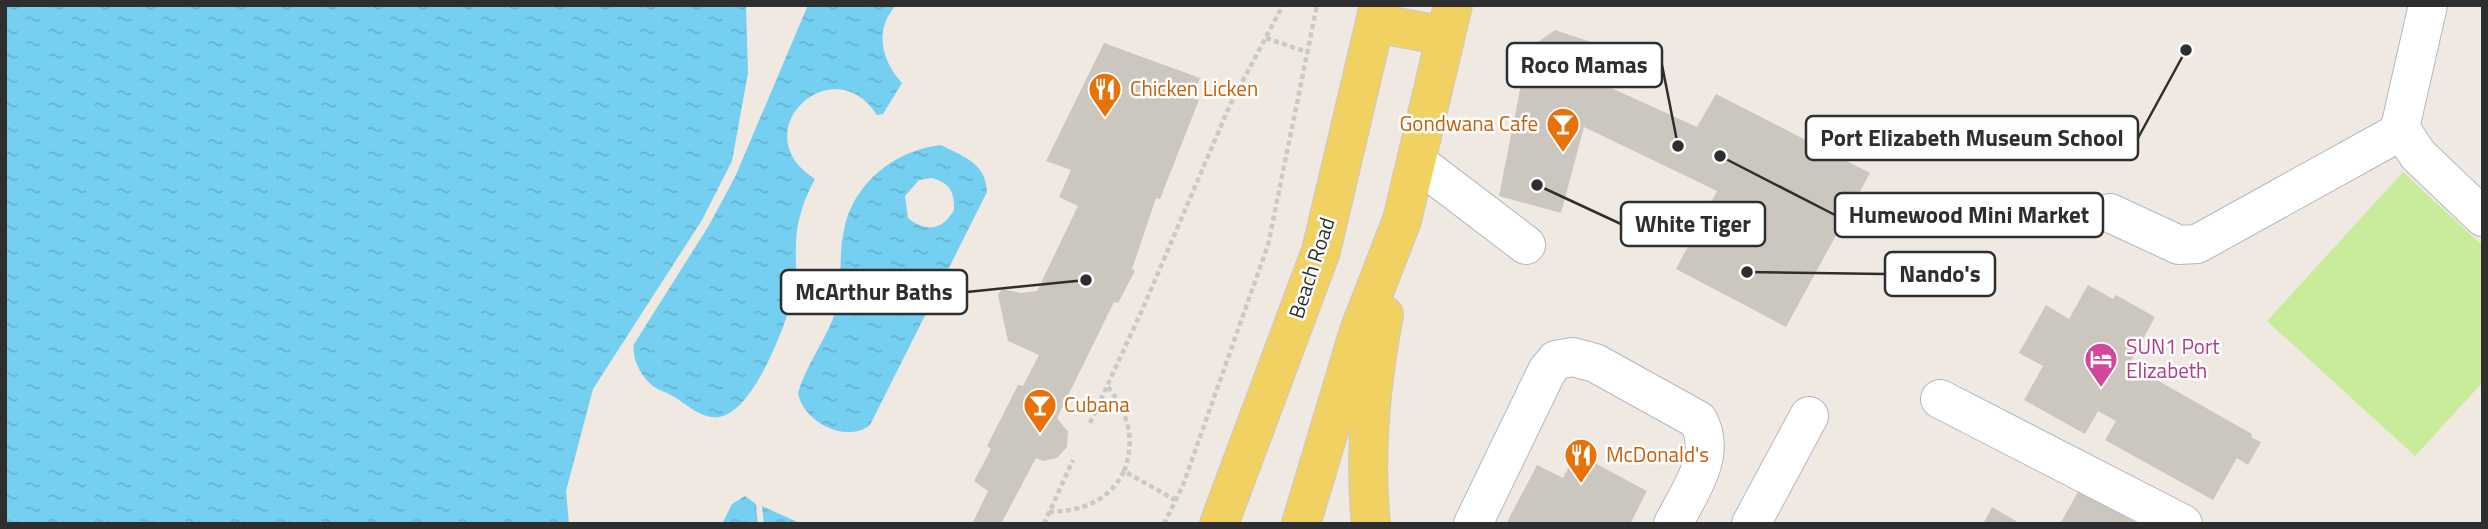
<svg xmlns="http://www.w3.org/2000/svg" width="2488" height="529" font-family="'Titillium Web',sans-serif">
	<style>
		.pitch { fill: #c9ec9a }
		.water { fill: url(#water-ripples); fill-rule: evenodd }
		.building { fill: #cbc7bf }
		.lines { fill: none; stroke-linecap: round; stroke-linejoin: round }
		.minor-casing { stroke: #b4b7c1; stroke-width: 40 }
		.major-casing { stroke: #c9c9c9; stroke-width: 40 }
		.path { stroke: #c9c9c9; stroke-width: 4.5; stroke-dasharray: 5 3.5; stroke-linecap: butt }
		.minor { stroke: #fff; stroke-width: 38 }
		.major { stroke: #f2d163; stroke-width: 38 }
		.labels { text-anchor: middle; stroke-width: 5; stroke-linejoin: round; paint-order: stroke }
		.food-label { font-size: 21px; fill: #c56008; stroke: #fff; text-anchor: start }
		.street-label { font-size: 21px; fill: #2e2e2e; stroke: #fff }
		.hotel-label { font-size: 21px; fill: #b23c85; stroke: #fff; text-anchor: start }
		.leader { fill: none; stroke: #2e2e2e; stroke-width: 2.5 }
		.callout-dot { fill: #2e2e2e; stroke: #fff; stroke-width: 2.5 }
		.callout { fill: #fff; stroke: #2e2e2e; stroke-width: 2.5 }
		.callout-label { font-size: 23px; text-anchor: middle; font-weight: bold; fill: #2e2e2e }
	</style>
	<defs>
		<pattern id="water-ripples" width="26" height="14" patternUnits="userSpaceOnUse" patternTransform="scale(1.75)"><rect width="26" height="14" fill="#75cff0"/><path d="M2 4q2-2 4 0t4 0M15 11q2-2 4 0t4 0" fill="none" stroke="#66b2ce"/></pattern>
	</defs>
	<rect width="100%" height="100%" fill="#efe9e1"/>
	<!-- pitch -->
	<path class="pitch" d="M2403,172L2483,246V382L2415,456L2267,321Z"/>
	<!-- water -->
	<g class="water">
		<path d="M5,5H746L748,73L732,161L702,220L593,389L566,491L569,524H5Z"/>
		<path d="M808,5H896C874,30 881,60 902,83L883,114L877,115C833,46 741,132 815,179C804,199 796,222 796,245C795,261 798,278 794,293C786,324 754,412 719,417C698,420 681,397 662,391C645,385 631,361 634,344L708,227L735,177Z"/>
		<path d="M941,145C964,157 986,163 987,192L870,425C846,444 803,422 798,393C806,364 827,339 836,310C843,283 838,257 844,230C853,183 895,150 941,145ZM931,178C949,182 955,192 954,210C943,230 926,233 908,218L905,196L919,180Z"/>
		<path d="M745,496L756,504L758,524H722L732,504Z"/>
		<path d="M762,506L802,524H764Z"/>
	</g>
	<!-- building -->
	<g class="building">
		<path d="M1555,30L1600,45L1598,82L1697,127L1716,94L1870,173L1786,327L1676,269L1717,191L1584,127L1561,213L1499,196L1528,49Z"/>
		<path d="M1104,43L1200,78L1192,98L1199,100L1160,199L1156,198L1132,269L1135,271L1118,303L1114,302L1057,418L1068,432L1067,447L1057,458L1043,461L1036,458L1001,524H972L988,491L974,481L991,449L987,446L1018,385L1023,386L1039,355L1008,341L998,295L1002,289L1021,293L1037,291L1078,206L1059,197L1071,170L1046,161Z"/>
		<path d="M2088,285L2113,299L2116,295L2155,317L2125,372L2137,379L2141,371L2252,434L2251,437L2261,442L2248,465L2237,458L2213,500L2105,440L2116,421L2098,411L2085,434L2024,400L2043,366L2019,353L2046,305L2069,319Z"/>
		<path d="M1576,453L1647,491L1630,524H1506L1537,465L1563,478Z"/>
		<path d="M2079,490L2138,524H2060Z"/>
		<path d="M1992,507L2021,524H1983Z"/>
	</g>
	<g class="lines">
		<defs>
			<g id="minor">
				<path d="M2428,5L2400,128L2418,155L2483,217"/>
				<path d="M1417,162L1526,245"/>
				<path d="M2110,213L2179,245L2197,244L2394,135L2400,128"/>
				<path d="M1940,399L2183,524"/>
				<path d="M1473,524L1547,371L1556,360L1573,357L1595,363L1698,420C1718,455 1689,492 1673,524"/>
				<path d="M1751,524L1809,416"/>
			</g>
			<g id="major">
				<path d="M1375,23L1445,36"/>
				<path d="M1219,524L1321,251L1379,5"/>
				<path d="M1301,524L1359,331L1402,220L1453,5"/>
				<path d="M1371,524C1364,456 1371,382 1384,315"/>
			</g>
		</defs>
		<!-- minor casing -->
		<use href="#minor" class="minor-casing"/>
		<!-- major casing -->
		<use href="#major" class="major-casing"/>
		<!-- path -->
		<g class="path">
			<path d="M1266,38L1307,52"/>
			<path d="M1108,387C1128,412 1136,440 1124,471L1175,500"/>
			<path d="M1090,423L1143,308L1230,105L1283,5"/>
			<path d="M1049,512C1081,511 1109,502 1124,471"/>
			<path d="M1044,524L1073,460"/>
			<path d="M1164,524L1183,485L1268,245L1317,5"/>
		</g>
		<!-- minor -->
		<use href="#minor" class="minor"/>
		<!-- major -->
		<use href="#major" class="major"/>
	</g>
	<!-- icons -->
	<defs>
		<symbol id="restaurant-pin" viewBox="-11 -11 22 30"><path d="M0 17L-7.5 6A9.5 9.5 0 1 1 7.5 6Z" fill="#e8710a" stroke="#fff"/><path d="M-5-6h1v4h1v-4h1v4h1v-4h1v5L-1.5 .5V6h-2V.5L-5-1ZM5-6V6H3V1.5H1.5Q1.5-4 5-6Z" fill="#fff"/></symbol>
		<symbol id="bar-pin" viewBox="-11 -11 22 30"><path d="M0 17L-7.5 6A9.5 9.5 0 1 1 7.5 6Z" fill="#e8710a" stroke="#fff"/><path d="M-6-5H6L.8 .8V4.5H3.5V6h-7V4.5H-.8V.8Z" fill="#fff"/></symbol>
		<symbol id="hotel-pin" viewBox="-11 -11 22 30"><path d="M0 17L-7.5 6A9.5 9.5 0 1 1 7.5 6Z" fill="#d1479c" stroke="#fff"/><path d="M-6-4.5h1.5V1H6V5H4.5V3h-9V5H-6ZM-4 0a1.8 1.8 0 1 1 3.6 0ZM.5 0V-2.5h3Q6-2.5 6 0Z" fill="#fff"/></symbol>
	</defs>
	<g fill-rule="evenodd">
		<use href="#restaurant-pin" x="1086" y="70" width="38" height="52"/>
		<use href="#bar-pin" x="1544" y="105" width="38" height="52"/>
		<use href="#hotel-pin" x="2082" y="340" width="38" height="52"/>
		<use href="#bar-pin" x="1021" y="386" width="38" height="52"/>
		<use href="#restaurant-pin" x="1562" y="436" width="38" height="52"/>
	</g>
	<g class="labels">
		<!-- food labels -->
		<g class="food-label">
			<text x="1130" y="96">Chicken Licken</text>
			<text x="1538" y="131" text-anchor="end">Gondwana Cafe</text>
			<text x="1064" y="412">Cubana</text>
			<text x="1606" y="462">McDonald's</text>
		</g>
		<!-- street labels -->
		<g class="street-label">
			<text transform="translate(1312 268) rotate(-72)" y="7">Beach Road</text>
		</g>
		<!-- hotel labels -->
		<g class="hotel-label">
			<text x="2126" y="354">SUN1 Port<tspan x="2126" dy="24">Elizabeth</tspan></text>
		</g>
	</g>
	<!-- callouts -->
	<path class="leader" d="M1678 146L1662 65M2186 50L2138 138M1720 156L1835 215M1537 185L1621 224M1747 272L1885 274M1086 280L967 292"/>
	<g class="callout-dot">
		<circle cx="1678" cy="146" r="7"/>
		<circle cx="2186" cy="50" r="7"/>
		<circle cx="1720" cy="156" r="7"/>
		<circle cx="1537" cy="185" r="7"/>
		<circle cx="1747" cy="272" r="7"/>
		<circle cx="1086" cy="280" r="7"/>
	</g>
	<g class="callout">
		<rect x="1507" y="43" width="155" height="44" rx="7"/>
		<rect x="1806" y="116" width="332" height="44" rx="7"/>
		<rect x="1835" y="193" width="268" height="44" rx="7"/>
		<rect x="1621" y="202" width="144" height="44" rx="7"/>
		<rect x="1885" y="252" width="110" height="44" rx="7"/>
		<rect x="781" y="270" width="186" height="44" rx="7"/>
	</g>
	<g class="callout-label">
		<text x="1584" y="73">Roco Mamas</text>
		<text x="1972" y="146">Port Elizabeth Museum School</text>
		<text x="1969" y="223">Humewood Mini Market</text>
		<text x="1693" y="232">White Tiger</text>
		<text x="1940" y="282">Nando's</text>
		<text x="874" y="300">McArthur Baths</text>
	</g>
	<!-- border -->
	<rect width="2488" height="529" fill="none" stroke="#2e2e2e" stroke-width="14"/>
</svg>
